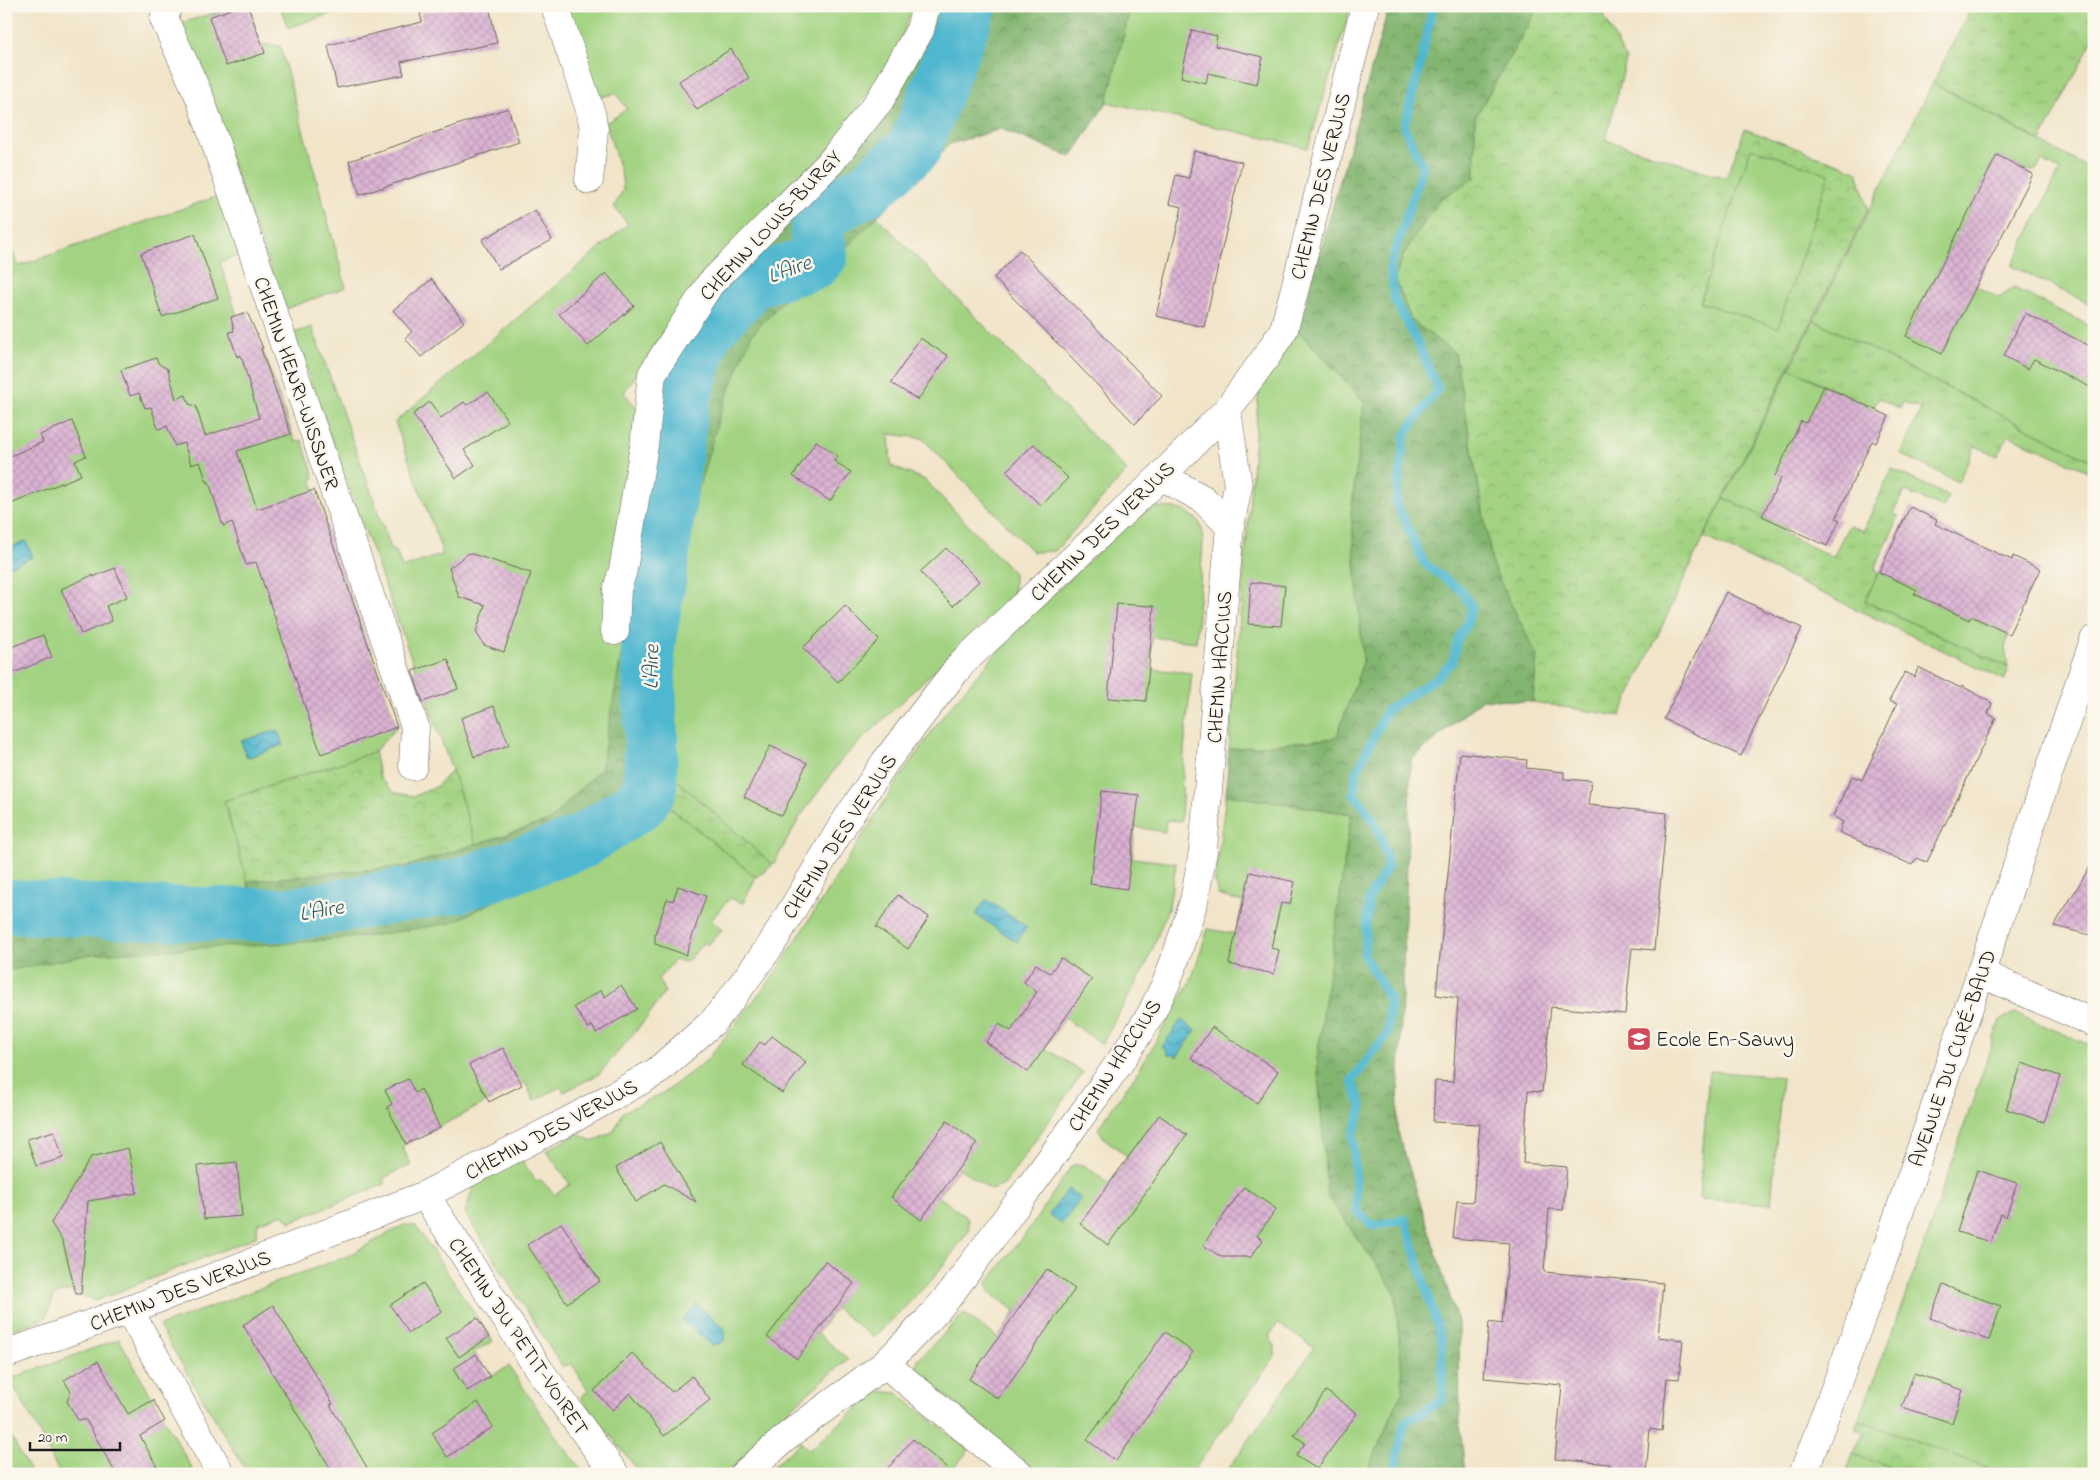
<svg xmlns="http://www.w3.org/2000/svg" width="2100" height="1480" font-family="'Indie Flower',sans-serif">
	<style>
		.grass { fill: url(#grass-tufts); stroke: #60784f }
		.forest { fill: url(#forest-crowns); stroke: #4f6846 }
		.park { fill: url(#park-crowns); stroke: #60784f }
		.garden { fill: #a3d382; stroke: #60784f }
		.water { fill: url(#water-waves); stroke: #366a76 }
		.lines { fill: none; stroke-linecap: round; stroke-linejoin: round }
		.stream { stroke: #50b7cf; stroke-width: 9 }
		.river { stroke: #50b7cf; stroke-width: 54 }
		.building { fill: url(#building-cross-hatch) }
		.minor-casing { stroke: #676259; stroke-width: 29 }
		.minor { stroke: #fff; stroke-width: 28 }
		.labels { text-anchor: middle; stroke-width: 5; stroke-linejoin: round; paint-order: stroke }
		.street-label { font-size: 21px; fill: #1c1c1c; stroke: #fbf7ec }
		.poi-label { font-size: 21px; fill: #1c1c1c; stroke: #fbf7ec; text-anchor: start }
		.water-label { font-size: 22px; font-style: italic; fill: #315a64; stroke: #fbf7ec }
	</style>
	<defs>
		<pattern id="grass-tufts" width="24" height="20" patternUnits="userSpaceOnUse" patternTransform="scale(1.25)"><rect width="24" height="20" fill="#a3d382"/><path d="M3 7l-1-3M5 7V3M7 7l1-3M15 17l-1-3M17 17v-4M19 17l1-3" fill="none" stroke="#8cb570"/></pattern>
		<pattern id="forest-crowns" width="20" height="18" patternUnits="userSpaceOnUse" patternTransform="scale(1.25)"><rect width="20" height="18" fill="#82b570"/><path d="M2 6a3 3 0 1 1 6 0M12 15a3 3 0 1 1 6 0" fill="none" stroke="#6a925b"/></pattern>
		<pattern id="park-crowns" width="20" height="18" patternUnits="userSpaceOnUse" patternTransform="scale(1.25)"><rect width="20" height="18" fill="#a3d382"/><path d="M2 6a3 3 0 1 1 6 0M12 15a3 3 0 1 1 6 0" fill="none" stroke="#8cb570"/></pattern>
		<pattern id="water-waves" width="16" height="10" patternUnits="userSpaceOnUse" patternTransform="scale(1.25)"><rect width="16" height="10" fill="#50b7cf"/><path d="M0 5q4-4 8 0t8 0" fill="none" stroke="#4294a7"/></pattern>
		<pattern id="building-cross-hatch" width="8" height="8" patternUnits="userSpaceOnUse" patternTransform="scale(1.25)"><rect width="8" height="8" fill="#dbb3d3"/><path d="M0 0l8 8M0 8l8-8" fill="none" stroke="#bb99b5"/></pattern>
	</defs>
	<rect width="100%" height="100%" fill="#fbf7ec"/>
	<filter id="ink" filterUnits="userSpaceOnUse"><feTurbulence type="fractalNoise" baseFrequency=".02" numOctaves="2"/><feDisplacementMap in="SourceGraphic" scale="10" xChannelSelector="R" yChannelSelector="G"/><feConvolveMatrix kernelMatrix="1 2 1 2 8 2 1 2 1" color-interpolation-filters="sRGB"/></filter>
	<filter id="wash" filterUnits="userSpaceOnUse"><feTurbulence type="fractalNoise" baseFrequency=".0096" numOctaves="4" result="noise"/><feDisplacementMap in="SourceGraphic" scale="20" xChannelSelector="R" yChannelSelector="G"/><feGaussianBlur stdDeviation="1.12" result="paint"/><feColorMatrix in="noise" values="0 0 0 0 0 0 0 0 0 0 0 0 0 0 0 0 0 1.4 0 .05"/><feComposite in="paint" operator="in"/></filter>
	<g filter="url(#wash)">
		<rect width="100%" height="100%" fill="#f1e4c9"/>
		<!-- grass -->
		<g class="grass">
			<path d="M1972,6H2094V37L2041,141L1933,83Z"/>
			<path d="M1814,320L2094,462V474L2008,435L1998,456L1975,446L1958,482L1901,454L1921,409L1903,402L1900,409L1879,398L1873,409L1790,368Z"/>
			<path d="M1892,469L1948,496L1943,508L1904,491L1893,514L1899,516L1875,569L1879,572L1865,601L2008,667L2005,680L1704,537L1724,498L1787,528L1785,534L1833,557L1849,525L1863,531Z"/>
			<path d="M664,769L773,865L756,877L656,796Z"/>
		</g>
		<!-- forest -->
		<g class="forest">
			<path d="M934,6H1131L1107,102L1071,157L1001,129L950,144L838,256L803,279L668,672L664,769L657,794L629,837L557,870L451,923L371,936L6,971V886L251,895L247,881L408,866L549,821L659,373L717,285L868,126Z"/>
			<path d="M1389,6H1539L1475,118V179L1440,199L1411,320L1455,353L1493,567L1537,656L1533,702L1482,699L1411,760L1397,1129L1459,1326L1460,1425L1465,1474H1366L1403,1389L1395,1292L1327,1195L1317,1057L1351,814L1226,795L1229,749L1336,738L1363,662L1351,512L1364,401L1298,331Z"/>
		</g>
		<!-- park -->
		<g class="park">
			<path d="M1539,6H1599L1626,60L1606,140L1726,178L1745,129L1857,171L1868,209L1699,547L1620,716L1533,702L1537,656L1493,567L1455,353L1411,320L1395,278L1405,252L1440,199L1475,178V118Z"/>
			<path d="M374,752L380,778L395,793L414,796L436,787L452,770L476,844L408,866L247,881L224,801Z"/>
			<path d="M1859,1420L2005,1474H1908L1853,1454L1864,1432L1855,1429Z"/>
		</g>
		<!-- garden -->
		<g class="garden">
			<path d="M238,6L261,44L280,46L346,287L285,309L181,23Z"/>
			<path d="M280,6H354L288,28Z"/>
			<path d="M566,6H913L897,49L835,143L695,285L624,393L637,408L625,633L601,768L549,821L476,844L452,770L293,333L312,327L392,551H396L402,568L443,554L395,422L628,224L614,207L623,190L622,177L606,123L627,109L616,93L598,98Z"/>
			<path d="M1131,6H1351L1308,148L1107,102Z"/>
			<path d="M1933,83L2094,171V306L2012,266L2060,170L2042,161L2036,170H2026L1997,155L1906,336L1942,353L1976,286L1999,298L2014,288L2094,328V462L1814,320Z"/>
			<path d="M1751,148L1829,174L1778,328L1700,302Z"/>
			<path d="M218,196L240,255L220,262L241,328L253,324L295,442L302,440L314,477L312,482L322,515L397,727L374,752L224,801L251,895L6,885V636L8,635L6,626V238L19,266Z"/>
			<path d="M877,217L1127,471L1055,551L1033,552L922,438L889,434L891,466L925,480L1014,573V594L842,759L800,817L773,865L664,769L660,683L692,511L720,414L751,336L803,279L838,256Z"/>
			<path d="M1298,331L1364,401L1351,512L1363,662L1336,738L1229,749L1259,389Z"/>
			<path d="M1790,368L1824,386L1807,423L1801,421L1776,476L1781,478L1762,516L1724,498Z"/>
			<path d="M1155,507C1171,507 1193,509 1201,526C1203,530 1202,537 1203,542L1196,642L1152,637L1150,669L1192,673L1184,750L1181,821L1166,820L1165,832L1135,827L1132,858L1176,863L1169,906L1147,963L1102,1044L1065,1018L1045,1048L1083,1072L1004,1185L991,1190L959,1168L938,1196L968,1218L969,1231L932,1280L874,1338L836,1308L817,1333L848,1359L776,1421L741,1460L725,1474H641L581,1398L588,1390L572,1364L562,1366L465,1213L474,1185L521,1159L536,1181L541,1180L555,1195L570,1184L546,1150L579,1134L593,1142L614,1131L623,1112L665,1092L706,1061L774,975L895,785L944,714L1016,630L1137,515Z"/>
			<path d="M1879,572L1917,590L1914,594L1969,620L1971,616L2009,634L2005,647L2008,667L1865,601Z"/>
			<path d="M1226,795L1351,814L1317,1058L1327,1195L1395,1292L1403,1389L1366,1474H1225L1314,1348L1278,1323L1269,1336L1275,1346V1356L1191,1474H1039L916,1371L918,1360L964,1313L998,1338L1016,1311L990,1293L987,1283L1032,1225L1072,1165H1084L1109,1184L1128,1157L1104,1138L1098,1128L1139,1070L1190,983L1208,929L1236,934L1243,902L1218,895L1215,881Z"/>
			<path d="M656,796L756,877L743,903L730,898L711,920L722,930L708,945L704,942L687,962L675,960L658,979L665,992L645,1020L599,1074L564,1092L560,1087L534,1101L525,1082L402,1146L411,1165L383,1178L385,1184L290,1222L283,1214L258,1223L256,1237L95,1301L70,1290L54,1295L46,1318L6,1332V971L93,954L292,943L371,936L451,923L557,870L629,837Z"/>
			<path d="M2015,1013L2094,1047V1474H2005L1859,1420L1923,1248L2000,1020Z"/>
			<path d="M1709,1071L1782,1077L1771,1204L1699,1199Z"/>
			<path d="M404,1225L416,1226L493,1341L474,1352L489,1377L509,1366L557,1438L585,1474H248L159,1326L347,1256Z"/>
			<path d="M119,1339L195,1474H60L37,1428L10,1379Z"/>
			<path d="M877,1391L897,1393L969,1450L951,1471L954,1474H765L801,1442L809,1450Z"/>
			<path d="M6,1427L31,1474H6Z"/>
			<path d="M1853,1454L1908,1474H1846Z"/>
		</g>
		<!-- water -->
		<g class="water">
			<path d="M26,541L33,557L6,568V549Z"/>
			<path d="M278,730L283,745L247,758L241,741Z"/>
			<path d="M986,899L1027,927L1017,942L976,915Z"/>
			<path d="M1181,1020L1196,1030L1177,1057L1174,1055H1168L1166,1049L1162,1047Z"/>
			<path d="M1068,1189L1081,1198L1062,1224L1049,1215Z"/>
			<path d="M696,1304L725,1329V1339L721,1343L712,1345L682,1320Z"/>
		</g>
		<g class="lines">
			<!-- stream -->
			<path class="stream" d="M1398,1474L1395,1469L1405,1422L1443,1400L1442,1341L1405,1219L1373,1226L1357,1211L1353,1136L1362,1107L1352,1081L1388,1033L1390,1000L1364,955L1369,898L1388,867C1382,832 1377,822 1354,794L1356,773L1387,710L1437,678L1453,661L1457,641L1467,624L1472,607L1462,591L1424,563L1396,502L1405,435L1438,389L1418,343L1395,301L1390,267L1423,167L1404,127L1421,63L1433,6"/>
			<!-- river -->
			<path class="river" d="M6,906L129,913L286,915L458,886L582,842L641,803L650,789L651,737L648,646L660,575L682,405L705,332L755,280L814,263L821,255L817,234L819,216L869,188L915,147L970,6"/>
		</g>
		<g id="blocks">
			<!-- building -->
			<g class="building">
				<path d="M239,6H248L265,53L226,66L209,17Z"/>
				<path d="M454,6H489L497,43L401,62L404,75L337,88L328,45L422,22L420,13Z"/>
				<path d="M1192,30L1217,36L1215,46L1263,57L1257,84L1208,73L1206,83L1181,77Z"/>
				<path d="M731,49L749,78L697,110L679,81Z"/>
				<path d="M508,108L519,142L360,195L349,161Z"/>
				<path d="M1194,151L1242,162L1204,327L1156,316L1182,207L1169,204L1176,175L1189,178Z"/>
				<path d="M1997,155L2033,174L1942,354L1906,336Z"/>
				<path d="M535,210L552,240L499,269L482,240Z"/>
				<path d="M195,234L218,298L162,317L141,253Z"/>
				<path d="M1020,250L1162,396L1135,424L994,278Z"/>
				<path d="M606,273L634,306L588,346L559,314Z"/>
				<path d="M432,279L464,322L421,357L405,338L412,332L393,310Z"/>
				<path d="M247,312L263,348L261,349L291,434L237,451L257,509L314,490L397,727L321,754L256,562L246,565L232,522L223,526L209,482H207L200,462L191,465L184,443L175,446L167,426L158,429L151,407L145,408L139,393L130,396L121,370L156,358L159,364L168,369L176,399L186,395L189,404L196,406L205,436L259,418L241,355L237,357L229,332L234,331L231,317Z"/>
				<path d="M2025,313L2094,348V389L2034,359L2028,369L2004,356Z"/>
				<path d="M920,338L948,356L918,400L891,383Z"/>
				<path d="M1824,386L1889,416L1876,443L1872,441L1854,479L1836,518L1840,520L1827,546L1762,516L1781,478L1775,476L1801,421L1806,423Z"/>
				<path d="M488,392L508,421L464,450L475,465L456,478L413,414L430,402L441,418L464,402L467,405Z"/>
				<path d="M72,421L86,456L75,461L81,475L6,506V458L43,442L40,435Z"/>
				<path d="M816,441L838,456L834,461L851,472L830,501L793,476Z"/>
				<path d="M1034,444L1068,478L1041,506L1006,471Z"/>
				<path d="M1910,507L1937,520L1935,524L1973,542L2012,560L2013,556L2040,569L2009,634L1971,616L1969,620L1942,607L1914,594L1917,590L1879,572Z"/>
				<path d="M946,548L979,581L953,606L920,572Z"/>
				<path d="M469,553L531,573L504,652L484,645L476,632L485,605L459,597L449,568Z"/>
				<path d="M115,568L127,597L106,606L112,621L81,634L61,589L93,575V577Z"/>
				<path d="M1251,582L1285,586L1281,626L1248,624Z"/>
				<path d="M1726,592L1802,628L1741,756L1664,719Z"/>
				<path d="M1117,604L1154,606L1146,701L1108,698Z"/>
				<path d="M845,606L879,640L838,682L803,648Z"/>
				<path d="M43,635L52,657L6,676V649Z"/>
				<path d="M448,659L458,689L423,702L412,671Z"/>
				<path d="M1918,667L1961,688L1962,686L1992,703L1988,714L1996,718L1927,862L1917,858L1912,865L1839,832L1843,822L1833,816L1852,776L1862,780L1897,704L1889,701L1905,672L1915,677Z"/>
				<path d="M494,706L509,745L474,757L461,718Z"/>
				<path d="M770,746L807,763L782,816L744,797Z"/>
				<path d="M1460,753L1527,760L1526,768L1564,772V779L1591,781L1588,805L1667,813L1654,950L1632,948L1625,1014L1551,1007L1542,1092L1528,1091L1523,1163L1567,1167L1563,1210L1549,1209L1544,1272L1663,1283L1658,1337L1683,1340L1679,1379L1667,1378L1662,1431L1650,1429L1646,1474H1608L1609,1464L1555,1459L1562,1385L1484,1378L1489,1322L1502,1324L1509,1243L1453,1238L1457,1201L1473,1202L1480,1124L1433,1122L1435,1081L1453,1082L1458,998L1436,995Z"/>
				<path d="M1102,791L1139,795L1127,889L1090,884Z"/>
				<path d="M2094,860V936L2054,926Z"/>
				<path d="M1250,872L1295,882L1290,904L1281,903L1271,948L1279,950L1274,974L1229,964Z"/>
				<path d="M678,886L706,896L686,955L655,944V934L667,899L673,901Z"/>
				<path d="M898,895L929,917L908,949L876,927Z"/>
				<path d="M1061,958L1092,979L1028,1072L986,1042L999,1024L1011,1031L1037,992L1024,982L1036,964L1050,973Z"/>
				<path d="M621,985L637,1009L596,1033L592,1026L588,1028L574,1007L601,990L605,997Z"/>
				<path d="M1212,1027L1278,1071L1257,1103L1191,1058Z"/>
				<path d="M772,1036L806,1062L782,1093L743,1065L760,1042L765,1045Z"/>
				<path d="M503,1048L522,1085L489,1102L469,1065Z"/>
				<path d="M2022,1063L2060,1076L2044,1122L2006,1109Z"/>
				<path d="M408,1079L415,1093L421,1089L440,1128L406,1144L387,1107L392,1104L385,1090Z"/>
				<path d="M1159,1115L1187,1135L1108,1245L1080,1224Z"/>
				<path d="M947,1121L977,1143L921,1220L891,1197Z"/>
				<path d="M54,1131L63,1158L36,1166L27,1139Z"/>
				<path d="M660,1142L696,1202L664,1184L636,1202L616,1168Z"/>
				<path d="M128,1148L137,1193L88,1201L81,1294H76L63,1242L51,1223L91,1157Z"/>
				<path d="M237,1162L242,1216L204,1219L198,1166Z"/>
				<path d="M1977,1170L2017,1183L2006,1217L2000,1214L1991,1242L1957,1232Z"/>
				<path d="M1244,1187L1276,1209L1257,1236L1263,1240L1251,1257H1221L1203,1245Z"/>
				<path d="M561,1223L600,1281L567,1303L527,1245Z"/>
				<path d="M825,1261L854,1283L797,1359L767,1337Z"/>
				<path d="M1047,1269L1075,1289L998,1399L969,1379Z"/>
				<path d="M423,1283L442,1311L409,1333L390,1305Z"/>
				<path d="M1943,1285L2001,1306L1989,1340L1930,1318Z"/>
				<path d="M273,1305L333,1404L330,1405L371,1474H334L243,1325Z"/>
				<path d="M477,1318L489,1337L459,1357L446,1338Z"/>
				<path d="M1165,1332L1193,1352L1116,1461L1087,1440Z"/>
				<path d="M632,1353L672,1392L692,1376L710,1400L664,1436L630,1393L613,1410L594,1391Z"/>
				<path d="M476,1354L490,1377L467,1391L453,1369Z"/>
				<path d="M98,1361L128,1414L153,1400L165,1421L140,1436L161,1474H116L86,1420H78L67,1401L71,1392L64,1380Z"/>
				<path d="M1914,1373L1963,1390L1952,1423L1902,1407Z"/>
				<path d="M1326,1391L1357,1413L1317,1469L1296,1456L1305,1443L1294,1435Z"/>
				<path d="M478,1402L493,1427L447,1457L432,1433Z"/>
				<path d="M913,1439L954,1474H883Z"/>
			</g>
		</g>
	</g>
	<g filter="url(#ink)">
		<use href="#blocks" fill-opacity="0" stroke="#676259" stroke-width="1"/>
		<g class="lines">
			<defs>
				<g id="minor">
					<path d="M168,6L164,19L200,98L415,727L413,766"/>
					<path d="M555,6L591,113L594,130L589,180"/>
					<path d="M1227,410L1238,486L1230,526"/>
					<path d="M615,631L617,589L623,570L644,446L652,374L710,284L830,163L880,100L920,30L926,6"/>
					<path d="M1980,973L2094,1023"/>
					<path d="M425,1195L538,1368L615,1474"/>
					<path d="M129,1310L221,1474"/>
					<path d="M6,1354L129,1310L425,1195L574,1118L656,1072L713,1022L732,998L771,945L843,825L885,762L961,664L1149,488L1227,410L1266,357L1284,329L1296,284L1365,6"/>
					<path d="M885,1364L1020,1474"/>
					<path d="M744,1474L791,1433L885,1364L927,1321L948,1297L1043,1169L1120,1062L1151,1014L1167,981L1177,954L1194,901L1203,851L1230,526L1203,499L1161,476"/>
					<path d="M1803,1474L1884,1257L2094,640"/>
				</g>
			</defs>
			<!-- minor casing -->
			<use href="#minor" class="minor-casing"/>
			<!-- minor -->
			<use href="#minor" class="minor"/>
		</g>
	</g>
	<!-- icons -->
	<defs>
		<symbol id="school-square" viewBox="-11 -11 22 22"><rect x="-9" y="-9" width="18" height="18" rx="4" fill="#d1495b" stroke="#fbf7ec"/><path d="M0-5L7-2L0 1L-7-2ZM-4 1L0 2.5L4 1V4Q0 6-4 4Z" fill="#fff"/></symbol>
	</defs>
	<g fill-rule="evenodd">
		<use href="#school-square" x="1625" y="1025" width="28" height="28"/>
	</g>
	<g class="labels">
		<!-- street labels -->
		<g class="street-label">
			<text transform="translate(1320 186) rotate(-76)" y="7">CHEMIN DES VERJUS</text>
			<text transform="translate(770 225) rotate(-47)" y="7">CHEMIN LOUIS-BURGY</text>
			<text transform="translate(297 383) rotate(71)" y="7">CHEMIN HENRI-WISSNER</text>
			<text transform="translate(1102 531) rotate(-44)" y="7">CHEMIN DES VERJUS</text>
			<text transform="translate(1219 667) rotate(-86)" y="7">CHEMIN HACCIUS</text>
			<text transform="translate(839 836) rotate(-57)" y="7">CHEMIN DES VERJUS</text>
			<text transform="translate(1952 1058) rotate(-71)" y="7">AVENUE DU CURÉ-BAUD</text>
			<text transform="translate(1114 1065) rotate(-57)" y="7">CHEMIN HACCIUS</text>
			<text transform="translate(551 1129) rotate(-28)" y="7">CHEMIN DES VERJUS</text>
			<text transform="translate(180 1290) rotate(-21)" y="7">CHEMIN DES VERJUS</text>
			<text transform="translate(519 1336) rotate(56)" y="7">CHEMIN DU PETIT-VOIRET</text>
		</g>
		<!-- poi labels -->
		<g class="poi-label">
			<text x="1656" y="1046">Ecole En-Sauvy</text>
		</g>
		<!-- water labels -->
		<g class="water-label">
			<text transform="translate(789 268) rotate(-20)" y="8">L'Aire</text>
			<text transform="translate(650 667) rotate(-89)" y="8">L'Aire</text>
			<text transform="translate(321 909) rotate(-10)" y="8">L'Aire</text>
		</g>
	</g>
	<!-- margin -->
	<rect width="2100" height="1480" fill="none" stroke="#fbf7ec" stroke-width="25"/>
	<!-- scale -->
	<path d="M30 1442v8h90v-8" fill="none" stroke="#1c1c1c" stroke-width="2.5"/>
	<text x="38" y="1442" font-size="15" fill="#1c1c1c" stroke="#fbf7ec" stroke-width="4" paint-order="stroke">20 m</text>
</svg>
